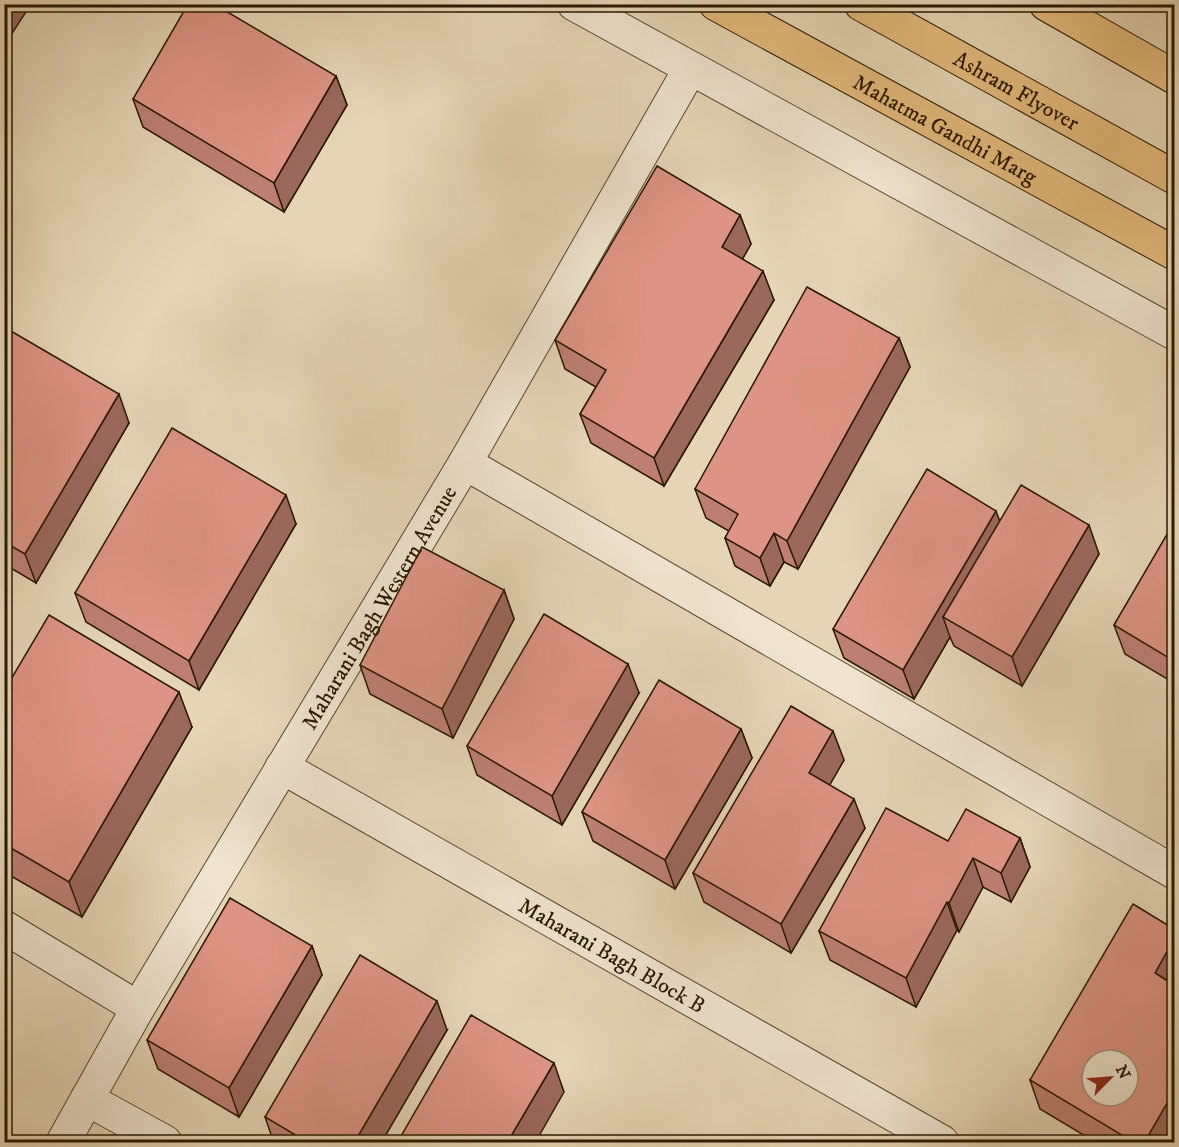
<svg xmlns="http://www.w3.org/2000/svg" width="1179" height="1147" font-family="'IM FELL DW Pica',serif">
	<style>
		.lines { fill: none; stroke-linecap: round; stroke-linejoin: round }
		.street-casing { stroke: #58472e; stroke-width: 35 }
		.primary-casing { stroke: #291801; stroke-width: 35 }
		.highway-casing { stroke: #291801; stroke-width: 35 }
		.street { stroke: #eee4cf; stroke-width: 33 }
		.primary { stroke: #e2ba7a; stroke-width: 33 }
		.highway { stroke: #e2ba7a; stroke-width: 33 }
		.wall { fill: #be7f72; stroke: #291801; stroke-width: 1.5 }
		.shaded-wall { fill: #9b685c; stroke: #291801; stroke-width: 1.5 }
		.building { fill: #dd9484; stroke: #291801; stroke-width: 1.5; fill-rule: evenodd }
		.labels { text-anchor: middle; stroke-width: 4.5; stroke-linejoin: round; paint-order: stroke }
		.street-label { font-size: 22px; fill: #291801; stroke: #eee4cf }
	</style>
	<rect width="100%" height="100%" fill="#e5d5b5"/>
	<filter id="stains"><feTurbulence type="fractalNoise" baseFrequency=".00333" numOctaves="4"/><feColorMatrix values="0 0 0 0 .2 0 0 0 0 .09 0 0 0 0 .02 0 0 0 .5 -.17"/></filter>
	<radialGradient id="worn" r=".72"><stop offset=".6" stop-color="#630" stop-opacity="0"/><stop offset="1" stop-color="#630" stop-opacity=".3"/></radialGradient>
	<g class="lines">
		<defs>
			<g id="street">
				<path d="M574,4L1174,333"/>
				<path d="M465,463L1174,872"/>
				<path id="s1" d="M282,767L942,1142"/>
				<path d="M4,927L138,1008"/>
				<path d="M87,1099L165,1142"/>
				<path id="s2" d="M63,1142L138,1008L465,463L690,69"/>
			</g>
			<g id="primary">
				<path id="s3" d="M716,4L1174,253"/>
			</g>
			<g id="highway">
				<path id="s4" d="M861,4L1174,177"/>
				<path d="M1046,4L1174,77"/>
			</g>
		</defs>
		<!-- street casing -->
		<use href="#street" class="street-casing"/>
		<!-- primary casing -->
		<use href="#primary" class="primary-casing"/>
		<!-- highway casing -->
		<use href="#highway" class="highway-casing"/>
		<!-- street -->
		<use href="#street" class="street"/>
		<!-- primary -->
		<use href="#primary" class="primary"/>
		<!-- highway -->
		<use href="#highway" class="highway"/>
	</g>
	<!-- wall -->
	<g class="wall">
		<path d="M336,76L347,105L284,212L143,127L133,99Z"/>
		<path d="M740,215L751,244L742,259L774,300L664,486L591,443L580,414L596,387L565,369L555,340Z"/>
		<path d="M4,327L129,423L36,583L4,564Z"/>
		<path d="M899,338L910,367L798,569L784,562L770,586L735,566L725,538L729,531L706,518L695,489Z"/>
		<path d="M1000,521L1099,554L1022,686L954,646L950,637L914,699L844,658L833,629Z"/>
		<path d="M296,524L199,690L86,622L75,593Z"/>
		<path d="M1174,525V683L1125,654L1114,625Z"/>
		<path d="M504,590L514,619L453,738L370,694L360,665Z"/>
		<path d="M4,691L192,727L82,917L4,872Z"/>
		<path d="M639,693L562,825L477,775L467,746Z"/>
		<path d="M741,729L752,758L675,889L593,841L582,812Z"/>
		<path d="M844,760L829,785L865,828L791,953L704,902L693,873Z"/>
		<path d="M1020,838L1030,867L1011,902L983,887L959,932L957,930L916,1007L830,960L819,931L948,841Z"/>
		<path d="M312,946L322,975L239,1117L158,1069L147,1040Z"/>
		<path d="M447,1030L381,1143H274L265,1117Z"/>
		<path d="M1030,1080L1174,1138L1172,1143H1097L1040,1109Z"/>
	</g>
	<!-- shaded-wall -->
	<g class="shaded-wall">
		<path d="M4,4H31L4,46Z"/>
		<path d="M336,76L347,105L284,212L274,183Z"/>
		<path d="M740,215L751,244L733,276L722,247Z"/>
		<path d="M763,271L774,300L664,486L654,458Z"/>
		<path d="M899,338L910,367L798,569L787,541Z"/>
		<path d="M119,394L129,423L36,583L25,554Z"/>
		<path d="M286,495L296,524L199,690L189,661Z"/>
		<path d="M996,511L1007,540L943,617L950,637L914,699L903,670Z"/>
		<path d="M1089,525L1099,554L1022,686L1012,657Z"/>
		<path d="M774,533L784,562L770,586L760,558Z"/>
		<path d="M504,590L514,619L453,738L442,709Z"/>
		<path d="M628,664L639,693L562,825L552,796Z"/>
		<path d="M179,692L192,727L82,917L69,882Z"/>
		<path d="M741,729L752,758L675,889L665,860Z"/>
		<path d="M833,731L844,760L820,802L809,773Z"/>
		<path d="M854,799L865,828L791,953L781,924Z"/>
		<path d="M1020,838L1030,867L1011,902L1001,873Z"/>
		<path d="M973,858L983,887L959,932L949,903Z"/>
		<path d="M947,902L957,930L916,1007L906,978Z"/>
		<path d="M1174,939V985L1155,973Z"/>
		<path d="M312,946L322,975L239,1117L229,1088Z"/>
		<path d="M437,1001L447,1030L381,1143H354Z"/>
		<path d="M554,1063L564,1092L535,1143H507Z"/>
		<path d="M1174,1091V1138L1172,1143H1144Z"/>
	</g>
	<!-- building -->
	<g class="building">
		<path d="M188,4H214L336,76L274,183L133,99Z"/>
		<path d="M657,166L740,215L722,247L763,271L654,458L580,414L606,370L555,340Z"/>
		<path d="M807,287L899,338L787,541L774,533L760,558L725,538L738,514L695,489Z"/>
		<path d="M4,327L119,394L25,554L4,542Z"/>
		<path d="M172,428L286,495L189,661L75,593Z"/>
		<path d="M927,469L996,511L903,670L833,629Z"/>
		<path d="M1021,485L1089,525L1012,657L943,617Z"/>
		<path d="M1173,524L1174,525V661L1114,625Z"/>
		<path d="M422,547L504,590L442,709L360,665Z"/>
		<path d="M544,614L628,664L552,796L467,746Z"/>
		<path d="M49,615L179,692L69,882L4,844V691Z"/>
		<path d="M659,680L741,729L665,860L582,812Z"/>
		<path d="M791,706L833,731L809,773L854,799L781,924L693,873Z"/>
		<path d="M886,808L948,841L966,809L1020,838L1001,873L973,858L949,903L947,902L906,978L819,931Z"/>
		<path d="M230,898L312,946L229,1088L147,1040Z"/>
		<path d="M1133,904L1174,929V939L1155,973L1174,985V1091L1144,1143H1135L1030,1080ZM1092,1060H1128V1096H1092Z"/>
		<path d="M360,955L437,1001L354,1143H309L265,1117Z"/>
		<path d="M471,1015L554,1063L507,1143H397Z"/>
	</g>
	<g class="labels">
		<!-- street labels -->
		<g class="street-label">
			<text dy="8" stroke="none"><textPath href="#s4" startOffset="178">Ashram Flyover</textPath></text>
			<text dy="8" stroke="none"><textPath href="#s3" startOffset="261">Mahatma Gandhi Marg</textPath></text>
			<text dy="8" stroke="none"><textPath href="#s2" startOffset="621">Maharani Bagh Western Avenue</textPath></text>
			<text dy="8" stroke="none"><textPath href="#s1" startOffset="380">Maharani Bagh Block B</textPath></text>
		</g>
	</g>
	<!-- margin -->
	<rect width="1179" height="1147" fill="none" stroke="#e5d5b5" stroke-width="24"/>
	<rect x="6" y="6" width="1167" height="1135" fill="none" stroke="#291801" stroke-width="3"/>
	<rect x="12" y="12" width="1155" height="1123" fill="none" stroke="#291801" stroke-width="1.5"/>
	<!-- north arrow -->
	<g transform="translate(1110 1078) rotate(65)"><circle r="28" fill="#eee4cf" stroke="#9f927d" stroke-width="1.5"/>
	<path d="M0-4.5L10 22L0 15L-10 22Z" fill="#8f2418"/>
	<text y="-9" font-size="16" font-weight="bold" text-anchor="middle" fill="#291801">N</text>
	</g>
	<rect width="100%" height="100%" filter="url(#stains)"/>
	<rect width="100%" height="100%" fill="url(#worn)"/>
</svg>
